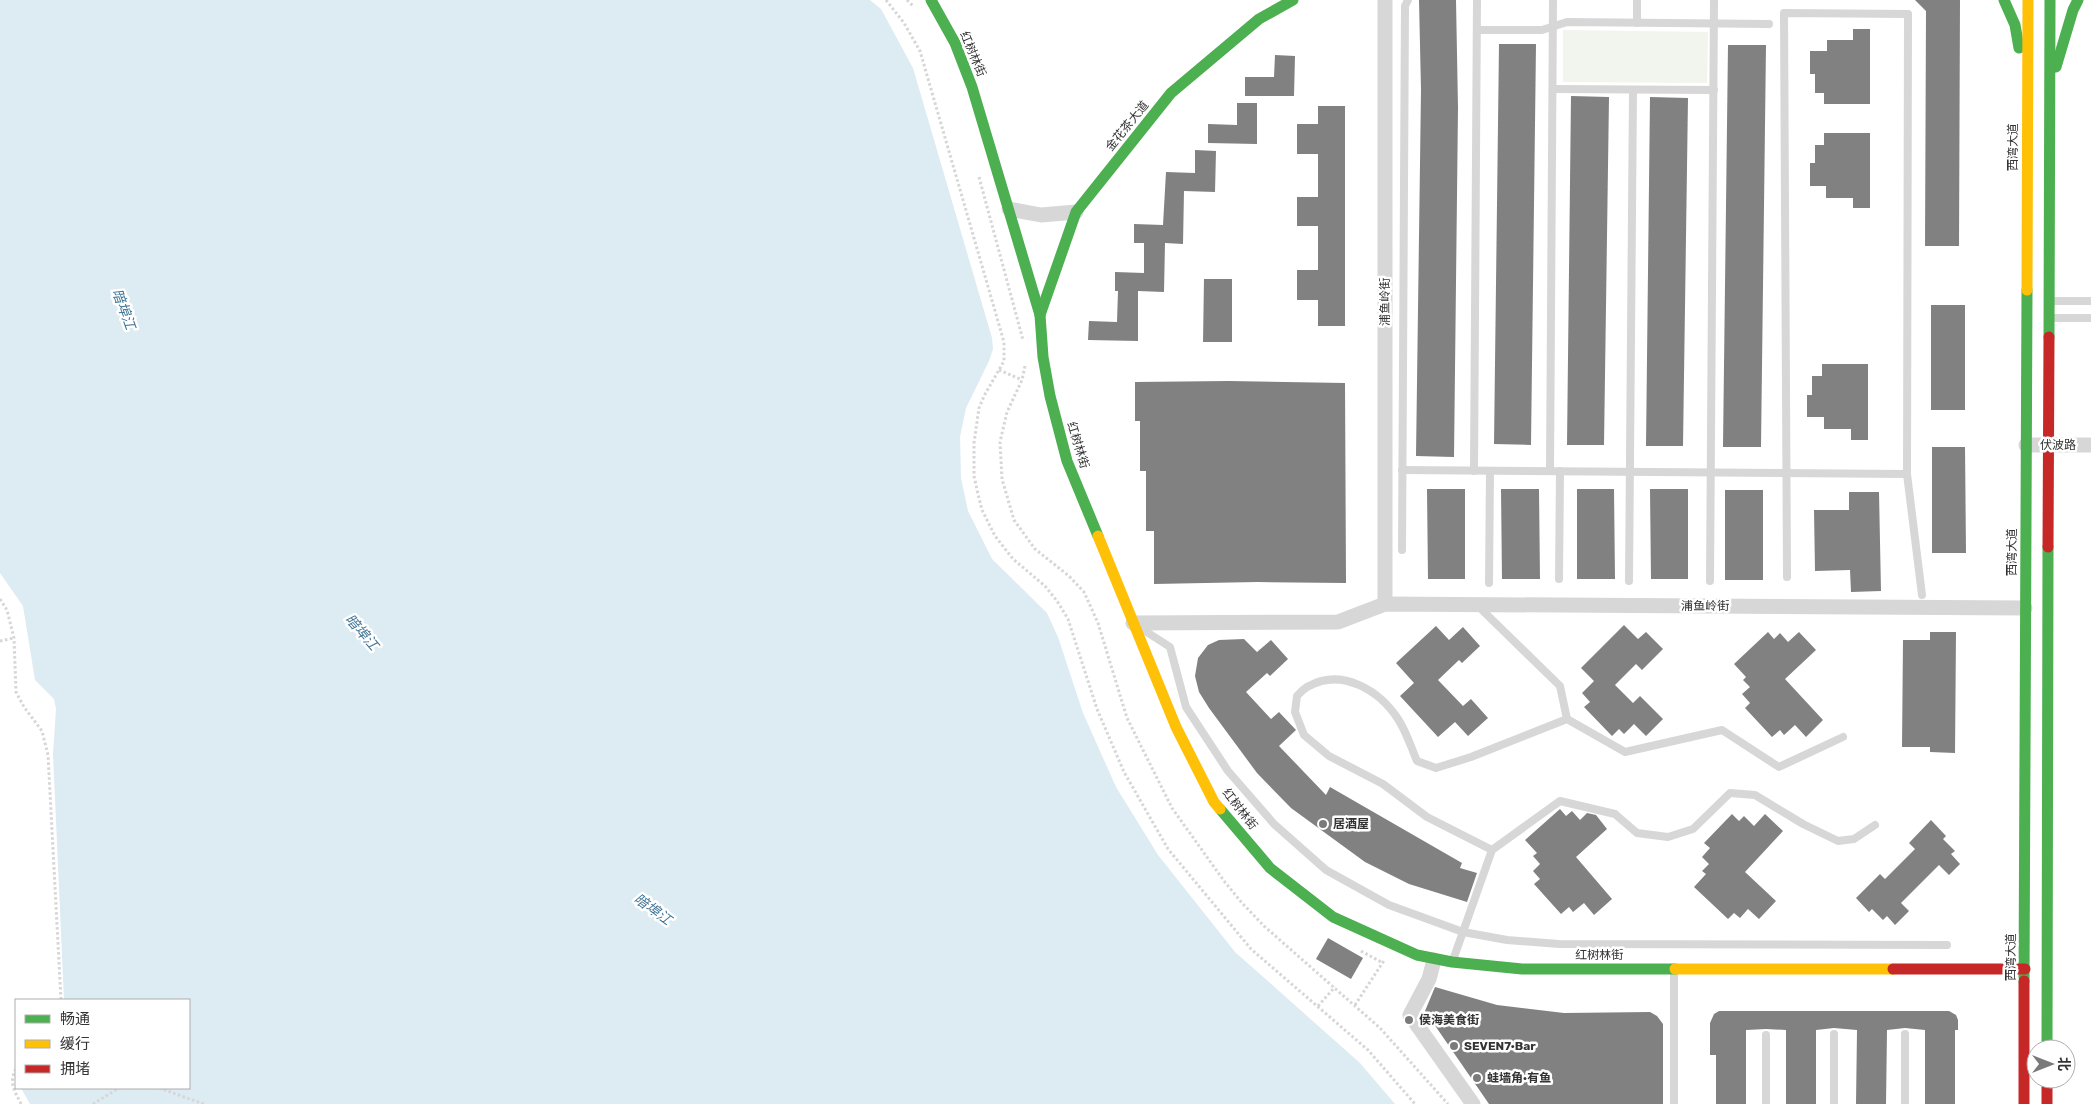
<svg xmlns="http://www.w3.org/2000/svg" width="2091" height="1104" font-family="Rubik,'Noto Sans SC',sans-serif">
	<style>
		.green { fill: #f1f5ed }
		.water { fill: #ddebf3 }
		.building { fill: #818181 }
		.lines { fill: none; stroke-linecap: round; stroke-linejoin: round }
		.path { stroke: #d6d6d6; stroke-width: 3; stroke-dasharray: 2.5 2.5; stroke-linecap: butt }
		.lane { stroke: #d7d7d7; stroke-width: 8 }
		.street { stroke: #d7d7d7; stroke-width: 15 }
		.fast { stroke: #4caf50; stroke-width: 11 }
		.slow { stroke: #ffc107; stroke-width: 11 }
		.jam { stroke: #c62828; stroke-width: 11 }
		.poi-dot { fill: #7a7a7a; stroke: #fff; stroke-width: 2 }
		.labels { text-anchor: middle; stroke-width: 5; stroke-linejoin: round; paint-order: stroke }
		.street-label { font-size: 12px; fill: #333; stroke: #fff }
		.poi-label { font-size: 12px; font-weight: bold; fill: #333; stroke: #fff; text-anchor: start }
		.water-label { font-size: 14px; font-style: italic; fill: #3f7597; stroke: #fff }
	</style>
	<rect width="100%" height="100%" fill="#fff"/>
	<!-- green -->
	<path class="green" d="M1563,30L1708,32L1707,83L1563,82Z"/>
	<!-- water -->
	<path class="water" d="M0,0H870L881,9L913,68L992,338L993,349L989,361L966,408L960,437L961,478L968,511L992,559L1047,613L1058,637L1083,713L1116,787L1158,855L1235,952L1360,1063L1395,1104H30L21,1088H189V1000H64L53,754L56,709L54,699L35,680L23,606L0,573Z"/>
	<!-- building -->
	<g class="building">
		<path d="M1419,0H1456L1458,108L1454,457L1416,456L1421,90Z"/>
		<path d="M1915,0H1960L1959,246H1925L1926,11Z"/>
		<path d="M1853,29H1870V104H1824V93H1815V74H1810V51H1827V40H1853Z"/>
		<path d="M1499,44H1536L1531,445L1494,444Z"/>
		<path d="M1728,45H1766L1761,447H1723Z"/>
		<path d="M1275,55L1295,56L1294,96H1245V77H1274Z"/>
		<path d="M1571,96L1609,97L1604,445H1567Z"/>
		<path d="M1650,97L1688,98L1683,446H1646Z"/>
		<path d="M1237,103H1257V144L1208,143V124L1237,125Z"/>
		<path d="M1318,106H1345V326H1318V300H1297V270H1318V226H1297V197H1318V154H1297V124H1318Z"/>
		<path d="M1824,133H1870V208H1853V198H1826V186H1810V163H1815V145H1824Z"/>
		<path d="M1195,150L1216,151L1215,192L1184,191L1183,244L1165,243L1164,292L1138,291V341L1088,340L1089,321L1117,322L1118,291H1115V272L1144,273V243H1134V224L1163,225L1166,172L1195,173Z"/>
		<path d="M1204,279H1232V342H1203Z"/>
		<rect x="1931" y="305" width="34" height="105"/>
		<path d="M1822,364H1868V440H1851V429H1824V417H1807V395H1812V376H1822Z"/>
		<path d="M1229,381L1345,383L1346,583L1257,582L1154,584V531H1146V471H1140V421H1135V382Z"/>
		<path d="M1932,447H1965L1966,553H1932Z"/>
		<path d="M1427,489H1465V579H1428Z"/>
		<path d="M1501,489H1539L1540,579H1502Z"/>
		<path d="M1577,489H1614L1615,579H1577Z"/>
		<path d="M1650,489H1688V579H1651Z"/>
		<rect x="1725" y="490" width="38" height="90"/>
		<path d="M1849,492H1879L1881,591L1851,592L1850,570L1815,571L1814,510H1849Z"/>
		<path d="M1624,625L1638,639L1646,632L1663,649L1642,670L1636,664L1615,685L1633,703L1640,696L1663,719L1646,736L1634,724L1624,734L1619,729L1612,736L1584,707L1590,702L1582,693L1594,681L1581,668Z"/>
		<path d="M1436,626L1449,640L1463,627L1480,646L1462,663L1459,660L1438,680L1463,706L1471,699L1488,718L1468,736L1455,722L1438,737L1400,696L1414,683L1396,663Z"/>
		<path d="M1768,632L1774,639L1780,633L1788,642L1799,632L1816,650L1785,679L1823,720L1806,737L1795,725L1784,735L1780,730L1772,737L1745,708L1750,703L1742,694L1750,687L1743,680L1746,677L1734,664Z"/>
		<path d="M1930,632H1956L1955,753L1930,752V747H1902L1903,640H1930Z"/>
		<path d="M1244,639L1257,652L1271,640L1288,659L1270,676L1267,673L1246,692L1271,719L1279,712L1296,730L1279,746L1326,795L1330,787L1462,863L1460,868L1477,873L1467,902L1409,884L1365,862L1291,808L1257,773L1209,708L1199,692L1195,676L1198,658L1208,645L1219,640Z"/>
		<path d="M1560,809L1566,816L1572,811L1580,820L1587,813L1596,815L1607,829L1576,857L1612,899L1594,915L1584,903L1573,912L1569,907L1561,914L1534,884L1540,879L1533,871L1540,864L1533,856L1537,853L1525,840Z"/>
		<path d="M1732,814L1739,821L1744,816L1754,826L1765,814L1783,831L1745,872L1776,901L1759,919L1748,909L1740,918L1734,913L1728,919L1694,887L1706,874L1702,871L1709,864L1702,857L1710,848L1704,843Z"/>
		<path d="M1931,820L1946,836L1943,839L1955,851L1951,854L1960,864L1949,875L1939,865L1901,903L1909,911L1895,925L1887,916L1883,920L1872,909L1869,912L1856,898L1880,874L1885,879L1915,849L1909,843Z"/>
		<path d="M1328,938L1363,958L1351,979L1316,959Z"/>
		<path d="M1435,987L1497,1005L1564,1013L1650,1012L1657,1016L1663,1024V1104H1489L1425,1011Z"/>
		<path d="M1719,1011H1949L1956,1015L1958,1020V1030H1955V1104H1925V1030L1905,1028L1887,1030L1886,1104H1856L1857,1030L1834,1028L1816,1030V1104H1786V1030L1766,1029L1746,1030V1104H1716V1055H1710V1023L1714,1014Z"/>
	</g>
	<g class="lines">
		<!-- path -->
		<g class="path">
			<path d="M886,0L904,23L920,51L1004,342V361L984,396L979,408L974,443V476L978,494L982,510L995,536L1013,559L1045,586L1057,601L1068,619L1097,709L1124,772L1168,849L1251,949L1368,1050L1415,1104"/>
			<path d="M907,0L914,7"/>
			<path d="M979,177L1023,340"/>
			<path d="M1025,366L1022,380L1007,412L1000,442L1002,479L1014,520L1035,549L1069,576L1084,592L1098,623L1127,718L1172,808L1224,881L1242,903L1264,926L1380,1028L1448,1104"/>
			<path d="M999,370L1022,380"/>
			<path d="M0,599L7,610L14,638L16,692L24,707L42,731L48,755L61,1000"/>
			<path d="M0,641L14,638"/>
			<path d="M1361,951L1383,963"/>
			<path d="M1355,1005L1385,959"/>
			<path d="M1318,1006L1335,987"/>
			<path d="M16,1069C8,1083 15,1091 21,1104"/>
			<path d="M159,1088L204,1104"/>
			<path d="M93,1104L119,1088"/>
		</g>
		<!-- lane -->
		<g class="lane">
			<path d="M1637,0V23"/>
			<path d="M1477,30H1542L1567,22L1769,24"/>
			<path d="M1553,89L1714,90"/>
			<path d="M2050,301H2091"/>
			<path d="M2050,318H2091"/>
			<path d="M1402,470L1907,474"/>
			<path d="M1474,471L1477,0"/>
			<path d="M1550,471L1553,0"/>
			<path d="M1402,550L1405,6L1408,0"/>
			<path d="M1787,577L1784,13L1908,14L1907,474L1922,595"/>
			<path d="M1559,579L1560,471"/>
			<path d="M1629,581L1633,90"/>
			<path d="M1710,581L1714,0"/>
			<path d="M1489,583L1490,471"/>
			<path d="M1478,606L1560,686L1567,719"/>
			<path d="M1142,629L1170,647L1186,707L1228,771L1274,824L1326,870L1389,905L1463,932L1507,940L1559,944L1947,945"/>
			<path d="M1492,850L1427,817L1383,784L1329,756L1304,735L1295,712L1297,696C1300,693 1304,688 1309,686C1342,668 1379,690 1398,719C1406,731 1411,747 1417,761L1436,768L1471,757L1567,719L1625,752L1722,730L1779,767L1843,737"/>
			<path d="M1453,960L1492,850L1560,801L1615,814L1637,833L1668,837L1693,829L1730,793L1755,795L1803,824L1838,841L1854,839L1875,825"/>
			<path d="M1674,971V1104"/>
			<path d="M1834,1034V1104"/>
			<path d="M1766,1035V1104"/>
			<path d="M1905,1104V1034"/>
		</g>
		<!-- street -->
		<g class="street">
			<path d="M1385,0V604"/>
			<path d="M1009,209L1041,215L1076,212"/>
			<path d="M2026,445H2091"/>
			<path d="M1133,623L1338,622L1385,604L2025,608"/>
			<path d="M1434,960L1429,979L1410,1015L1473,1104"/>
		</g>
		<!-- fast -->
		<g class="fast">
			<path d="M931,0L955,43L972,87L1040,315L1043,357L1050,396L1067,461L1098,536"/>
			<path d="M2004,0L2015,25L2019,48"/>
			<path d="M2056,67L2073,10L2078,0"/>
			<path d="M1040,315L1076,212L1171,93L1259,19L1293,0"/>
			<path d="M2049,337L2050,0"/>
			<path d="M1220,809L1270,868L1333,917L1417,955L1452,962L1522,969H1675"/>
			<path d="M2024,981L2027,290"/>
			<path d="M2047,1049L2048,547"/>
		</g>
		<!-- slow -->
		<g class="slow">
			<path d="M2027,290L2028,0"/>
			<path d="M1098,536L1176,727L1214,802L1220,809"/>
			<path d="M1675,969H1893"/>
		</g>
		<!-- jam -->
		<g class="jam">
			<path d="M2048,547L2049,337"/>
			<path d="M1893,969H2025"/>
			<path d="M2047,1079V1104"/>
			<path d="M2024,1104V981"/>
		</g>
	</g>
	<!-- markers -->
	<g class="poi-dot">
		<circle cx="1323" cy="824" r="5"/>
		<circle cx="1409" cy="1020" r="5"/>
		<circle cx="1454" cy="1046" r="5"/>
		<circle cx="1477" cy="1078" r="5"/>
	</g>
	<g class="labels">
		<!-- street labels -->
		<g class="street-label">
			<text transform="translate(973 54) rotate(67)" y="4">红树林街</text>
			<text transform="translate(1127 126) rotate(-51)" y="4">金花茶大道</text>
			<text transform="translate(2013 147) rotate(-90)" y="4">西湾大道</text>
			<text transform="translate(1385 302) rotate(-90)" y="4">浦鱼岭街</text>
			<text transform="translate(1078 445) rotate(73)" y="4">红树林街</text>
			<text x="2058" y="449">伏波路</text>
			<text transform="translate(2012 552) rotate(-90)" y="4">西湾大道</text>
			<text x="1705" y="610">浦鱼岭街</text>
			<text transform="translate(1240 809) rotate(52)" y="4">红树林街</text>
			<text x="1599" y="959">红树林街</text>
			<text transform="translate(2011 957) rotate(-90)" y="4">西湾大道</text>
		</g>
		<!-- poi labels -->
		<g class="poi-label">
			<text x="1333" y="828">居酒屋</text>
			<text x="1419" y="1024">侯海美食街</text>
			<text x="1464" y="1050">SEVEN7·Bar</text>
			<text x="1487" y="1082">蛙墙角·有鱼</text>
		</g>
		<!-- water labels -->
		<g class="water-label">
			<text transform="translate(124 309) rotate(70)" y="5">暗埠江</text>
			<text transform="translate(362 632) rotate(49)" y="5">暗埠江</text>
			<text transform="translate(653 909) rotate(36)" y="5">暗埠江</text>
		</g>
	</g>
	<!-- legend -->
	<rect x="15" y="999" width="175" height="90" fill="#ffffff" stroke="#adadad"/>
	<rect x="25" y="1015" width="25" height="8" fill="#4caf50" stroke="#adadad"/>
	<text x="60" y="1024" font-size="15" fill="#333333">畅通</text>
	<rect x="25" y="1040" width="25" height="8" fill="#ffc107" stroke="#adadad"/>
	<text x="60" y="1049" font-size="15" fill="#333333">缓行</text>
	<rect x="25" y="1065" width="25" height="8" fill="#c62828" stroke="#adadad"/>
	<text x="60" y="1074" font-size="15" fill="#333333">拥堵</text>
	<!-- north arrow -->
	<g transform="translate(2051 1064) rotate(90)"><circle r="24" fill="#ffffff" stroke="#adadad"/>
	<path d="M0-4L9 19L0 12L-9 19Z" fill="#7a7a7a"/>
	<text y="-8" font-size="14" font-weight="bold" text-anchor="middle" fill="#333333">北</text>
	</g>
</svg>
